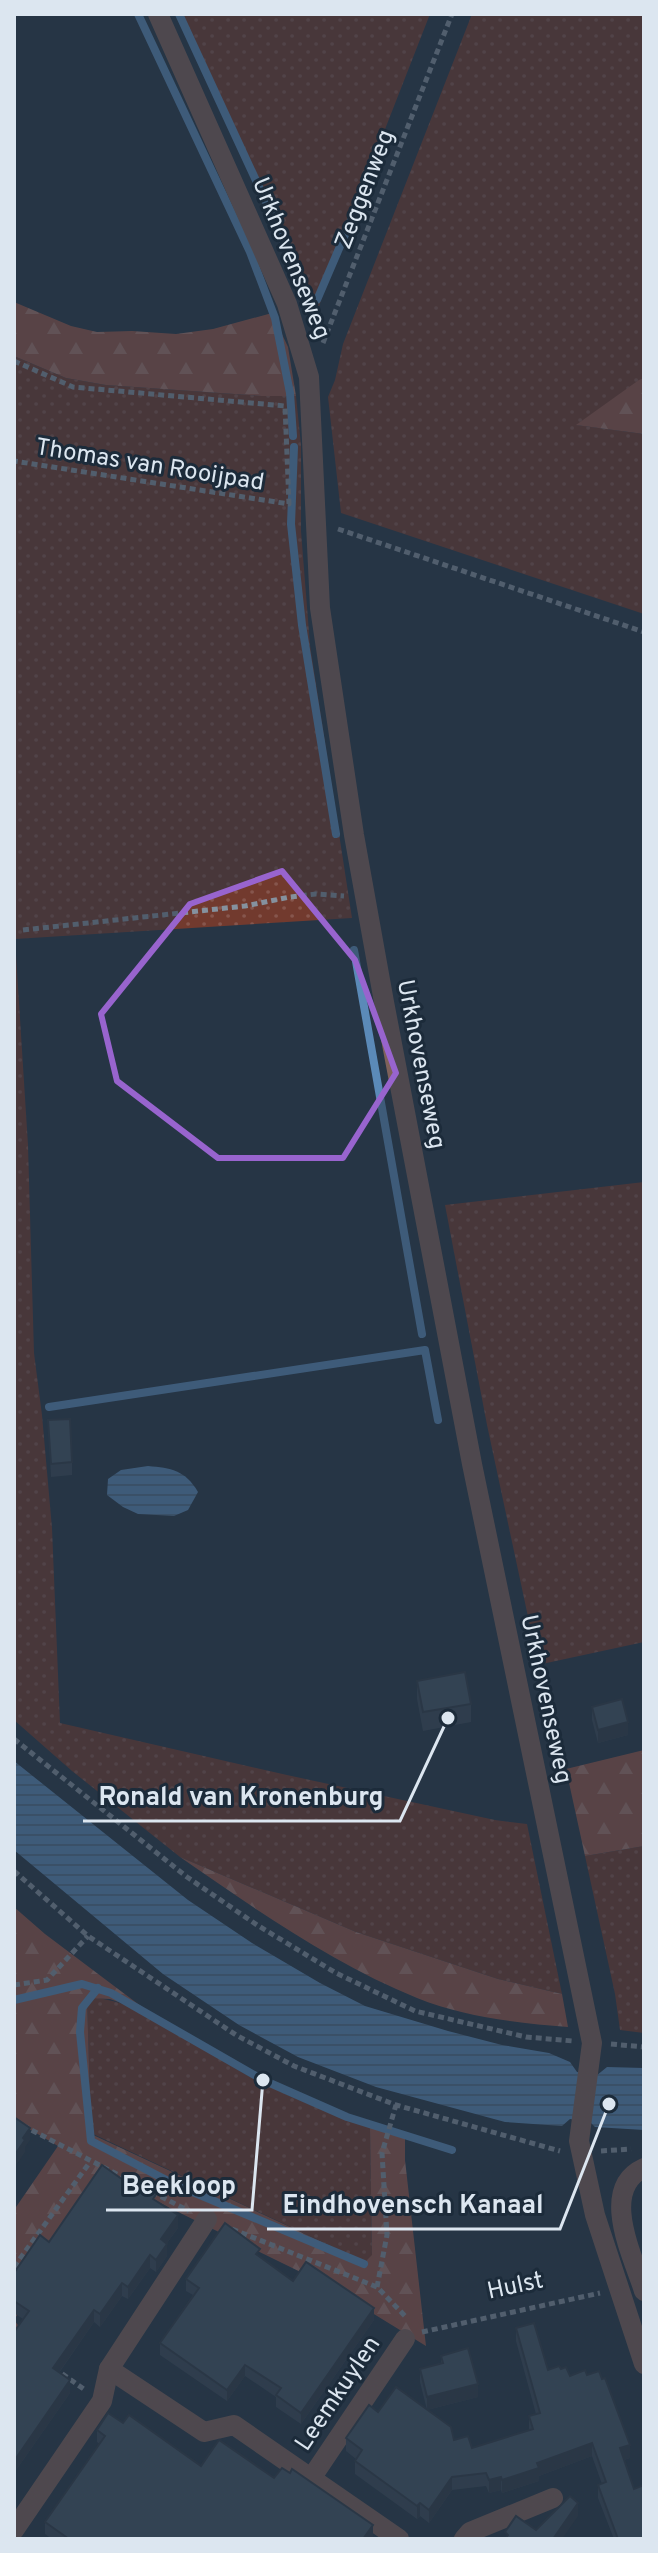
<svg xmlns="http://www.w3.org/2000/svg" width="658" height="2553" font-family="Overpass,sans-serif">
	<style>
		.grass { fill: url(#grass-dots) }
		.forest { fill: url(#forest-firs) }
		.water { fill: url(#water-rules) }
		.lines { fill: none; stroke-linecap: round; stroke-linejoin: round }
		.stream { stroke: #5b8ab8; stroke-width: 8 }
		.path { stroke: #85919e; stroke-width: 5; stroke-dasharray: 6 4; stroke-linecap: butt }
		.minor { stroke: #7e615a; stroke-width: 20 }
		.wall { fill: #3a4857 }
		.shaded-wall { fill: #303b47 }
		.building { fill: #445465; stroke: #303b47; stroke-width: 2 }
		.marked { fill: none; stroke: #9864ce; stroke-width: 6; stroke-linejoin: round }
		.labels { text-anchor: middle; stroke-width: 6; stroke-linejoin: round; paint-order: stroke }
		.street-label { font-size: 24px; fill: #dce6f0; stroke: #1c2b3a }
		.leader { fill: none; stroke: #dce6f0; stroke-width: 3 }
		.callout-dot { fill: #dce6f0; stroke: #1c2b3a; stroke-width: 3 }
		.callout-label { font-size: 26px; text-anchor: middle; font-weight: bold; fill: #dce6f0; stroke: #1c2b3a; stroke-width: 6; stroke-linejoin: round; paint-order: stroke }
	</style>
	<defs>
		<pattern id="grass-dots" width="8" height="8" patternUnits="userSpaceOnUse" patternTransform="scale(2)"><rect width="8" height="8" fill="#723a2e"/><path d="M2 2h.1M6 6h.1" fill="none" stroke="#86564d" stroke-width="1.8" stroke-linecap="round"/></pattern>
		<pattern id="forest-firs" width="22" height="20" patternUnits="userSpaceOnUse" patternTransform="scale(2)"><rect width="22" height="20" fill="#955648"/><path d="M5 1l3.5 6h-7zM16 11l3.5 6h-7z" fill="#a8766c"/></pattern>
		<pattern id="water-rules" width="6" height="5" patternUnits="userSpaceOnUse" patternTransform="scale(2)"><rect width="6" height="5" fill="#5b8ab8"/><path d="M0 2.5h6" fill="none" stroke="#527291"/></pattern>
	</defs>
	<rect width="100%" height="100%" fill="#263545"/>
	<!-- grass -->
	<g class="grass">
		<path d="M181,14H430L334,260L315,319Z"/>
		<path d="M472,14H644V378L577,425L644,434V614L341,513L328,397L335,380L343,344Z"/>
		<path d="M14,356L66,378L106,385L262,396H296L301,445V531L310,645L352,918L15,939L28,1145L34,1353L42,1415L52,1528L60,1723L287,1775L495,1820L527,1824L562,1994L498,1979L356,1932L180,1857L72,1771L14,1720Z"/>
		<path d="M644,1182V1642L542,1664L530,1626L487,1425L445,1205Z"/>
		<path d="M644,1846V2033L620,2030L615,1994L585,1856Z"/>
		<path d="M87,1997C148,2001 189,2042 240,2071C281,2094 325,2112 370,2127L372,2256L365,2262L91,2133Z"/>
	</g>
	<!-- forest -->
	<g class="forest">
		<path d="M14,302L71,326L97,332L132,331L176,334L213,329L272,313L288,347L296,396H262L106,385L66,378L14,356Z"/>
		<path d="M644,378V434L576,425L639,380Z"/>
		<path d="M644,1750V1846L585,1856L566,1769Z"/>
		<path d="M180,1857L356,1932L498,1979L562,1994L568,2027C518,2023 464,2017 417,1998C332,1963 255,1909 180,1857Z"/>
		<path d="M14,1907L45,1934L150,2013L110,1999L87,1998L91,2134L365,2262L372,2255L370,2127L405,2138V2160L426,2346L325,2284L170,2208L107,2174L14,2320L21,2329L14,2340V2210L58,2146L14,2120Z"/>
	</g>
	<!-- water -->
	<g class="water">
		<path d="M148,1466C171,1468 185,1470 198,1492L188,1510L174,1516L138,1514L123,1507L107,1495L108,1479L121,1470Z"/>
		<path d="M14,1761L188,1900L252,1943L320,1983L365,2006L448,2031L502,2045L549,2053L570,2062L577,2072L596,2076L607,2067L644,2068V2130L595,2127L590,2122L570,2119L562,2126L505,2122L376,2087L298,2057L239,2025L163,1974L14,1850Z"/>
	</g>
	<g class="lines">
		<!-- stream -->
		<g class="stream">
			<path d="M138,14L250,252L275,318L290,393L293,436"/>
			<path d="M179,14L272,215L308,298L317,300L356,209"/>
			<path d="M294,447L291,524L302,625L336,834"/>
			<path d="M354,950L422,1334"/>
			<path d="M49,1407L425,1350L438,1420"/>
			<path d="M98,1988L82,2008L80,2032L91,2141L176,2185L364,2264"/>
			<path d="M14,2000L82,1984L111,1993L263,2080L347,2117L452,2150"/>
		</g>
		<!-- path -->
		<g class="path">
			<path d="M323,343L452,14"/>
			<path d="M14,361L73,387L285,406L289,504L14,461"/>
			<path d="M338,529L644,632"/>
			<path d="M23,930L245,906L290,897L316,894L344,896"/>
			<path d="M14,1739L187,1877L257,1925L336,1973L415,2011L526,2037L573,2041"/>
			<path d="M14,1871L88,1936L236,2035L294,2066L396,2105L560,2151"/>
			<path d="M14,1985L47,1980L88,1936"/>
			<path d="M611,2044L644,2047"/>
			<path d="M14,2121L136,2184"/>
			<path d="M601,2151L631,2149"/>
			<path d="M152,2192L189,2211"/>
			<path d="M232,2229L377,2287L406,2317"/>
			<path d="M14,2267L90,2162"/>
			<path d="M377,2287L387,2235L382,2153L396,2105"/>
			<path d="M422,2332L600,2293"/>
			<path d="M54,2368L85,2390"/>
		</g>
		<!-- minor -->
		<g class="minor">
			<path d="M158,14L287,304L309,377L320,608L354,835L384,1002L472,1464L592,2043L579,2141L595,2215L644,2364"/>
			<path d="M644,2168C598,2189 634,2258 644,2291"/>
			<path d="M109,2369L204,2432L234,2425L399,2539"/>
			<path d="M312,2477L405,2339"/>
			<path d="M14,2530L102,2401L109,2369L207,2219"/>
			<path d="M464,2539L470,2532L553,2498"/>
		</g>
	</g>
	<!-- wall -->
	<g class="wall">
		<path d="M48,1420L72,1462V1475L51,1477Z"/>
		<path d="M417,1681L471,1704V1722L423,1731L417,1699Z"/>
		<path d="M592,1707L628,1735L598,1743L592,1720Z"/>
		<path d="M129,2184L157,2202L178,2228L167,2243V2256L156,2272L150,2268L128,2299L122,2296L100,2327L94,2322L59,2373L70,2393L14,2473V2332L23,2319L14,2313V2273L49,2242Z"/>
		<path d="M260,2257L293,2281L374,2320L301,2424L276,2407V2397L245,2376L227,2401L160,2355V2343L193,2295L186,2291V2279Z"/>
		<path d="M516,2328L548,2370L561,2369L570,2376L630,2458L624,2460L644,2539H614L598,2498V2485L602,2484L592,2456L539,2476V2481L502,2493L501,2490L489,2493L486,2486L452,2490L429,2523L420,2516L417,2519L355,2474V2461L356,2459L346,2451V2438L378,2412L454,2440L472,2448L529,2430V2416L536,2414L516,2341Z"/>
		<path d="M441,2356L478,2397L427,2410L420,2382V2369L441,2363Z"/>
		<path d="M123,2423L201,2466L274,2478L373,2537L371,2539H52L45,2534V2522L100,2444L97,2442V2430Z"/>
	</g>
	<!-- shaded-wall -->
	<g class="shaded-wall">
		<path d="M628,1722V1735L598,1743V1730Z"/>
		<path d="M30,2128V2140L25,2147V2152L14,2168V2156L23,2138Z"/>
		<path d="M178,2215V2228L161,2251V2239Z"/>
		<path d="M167,2244V2256L156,2272V2260Z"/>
		<path d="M150,2255V2268L128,2299V2287Z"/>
		<path d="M122,2283V2296L100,2327V2314Z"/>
		<path d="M374,2308V2320L301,2424V2413Z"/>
		<path d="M94,2310V2322L53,2381V2368Z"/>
		<path d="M245,2365V2376L227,2401V2390Z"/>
		<path d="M70,2380V2393L14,2473V2461Z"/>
		<path d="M478,2384V2397L427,2410V2397Z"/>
		<path d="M592,2443V2456L539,2476V2481L502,2493V2480L537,2463Z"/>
		<path d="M630,2445V2458L620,2461V2448Z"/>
		<path d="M452,2477V2490L429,2523V2510Z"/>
		<path d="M501,2477V2490L489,2493V2480Z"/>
		<path d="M420,2503V2516L417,2519V2506Z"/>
		<path d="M578,2503V2516L562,2539H553Z"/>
		<path d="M373,2525V2537L371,2539H363Z"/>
	</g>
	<!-- building -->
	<g class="building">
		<path d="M70,1419L72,1462L51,1464L48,1420Z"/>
		<path d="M465,1672L471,1704L423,1712L417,1681Z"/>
		<path d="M622,1699L628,1722L598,1730L592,1707Z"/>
		<path d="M14,2117L30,2128L23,2138L25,2140L14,2156Z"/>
		<path d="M102,2165L129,2184L132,2180L157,2193L153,2199L178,2215L161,2239L167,2244L156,2260L150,2255L128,2287L122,2283L100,2314L94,2310L53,2368L70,2380L14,2461V2332L29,2311L14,2301V2273L40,2235L49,2242Z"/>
		<path d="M225,2223L260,2249L256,2254L293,2281L306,2262L374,2308L301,2413L276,2395L281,2388L245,2365L227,2390L160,2343L199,2288L186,2279Z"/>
		<path d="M534,2323L548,2370L559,2366L561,2369L566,2367L570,2376L585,2370L587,2375L599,2371L602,2379L605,2378L630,2445L620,2448L634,2489L644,2485V2539H618L598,2485L606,2482L592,2443L537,2463L539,2468L502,2480L501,2477L489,2480L486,2473L452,2477L429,2510L420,2503L417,2506L355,2461L362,2450L346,2438L369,2405L378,2412L396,2387L451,2427L454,2440L468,2436L472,2448L533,2429L529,2416L540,2413L516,2328Z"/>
		<path d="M468,2348L478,2384L427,2397L420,2369L443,2363L441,2356Z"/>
		<path d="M108,2413L123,2423L129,2415L201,2466L219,2440L274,2478L282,2468L290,2473L292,2469L373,2525L363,2539H69L45,2522L105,2436L97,2430Z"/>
		<path d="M570,2496L578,2503L553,2539H505L508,2535L505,2532L516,2516L536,2530Z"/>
	</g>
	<!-- marked area -->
	<path d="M0 0H658V2553H0ZM282,871L355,960L396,1073L343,1158H218L117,1081L101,1014L190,904Z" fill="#263545" fill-opacity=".55" fill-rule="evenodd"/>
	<path class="marked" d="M282,871L355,960L396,1073L343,1158H218L117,1081L101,1014L190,904Z"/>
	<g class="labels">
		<!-- street labels -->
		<g class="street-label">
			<text transform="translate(364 189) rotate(-69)" y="8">Zeggenweg</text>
			<text transform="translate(292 258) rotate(68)" y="8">Urkhovenseweg</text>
			<text transform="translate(150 464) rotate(9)" y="8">Thomas van Rooijpad</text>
			<text transform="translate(422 1064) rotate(79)" y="8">Urkhovenseweg</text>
			<text transform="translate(547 1699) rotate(78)" y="8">Urkhovenseweg</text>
			<text transform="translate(515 2285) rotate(-12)" y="8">Hulst</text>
			<text transform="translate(337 2393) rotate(-56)" y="8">Leemkuylen</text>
		</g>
	</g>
	<!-- callouts -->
	<path class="leader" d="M448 1718L400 1821H83M263 2080L252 2210H106M609 2104L560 2229H267"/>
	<g class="callout-dot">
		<circle cx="448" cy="1718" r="8"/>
		<circle cx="263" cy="2080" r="8"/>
		<circle cx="609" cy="2104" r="8"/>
	</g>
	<g class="callout-label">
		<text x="241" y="1805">Ronald van Kronenburg</text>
		<text x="179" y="2194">Beekloop</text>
		<text x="413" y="2213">Eindhovensch Kanaal</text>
	</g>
	<!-- border -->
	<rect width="658" height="2553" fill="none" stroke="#dce6f0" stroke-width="32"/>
</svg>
